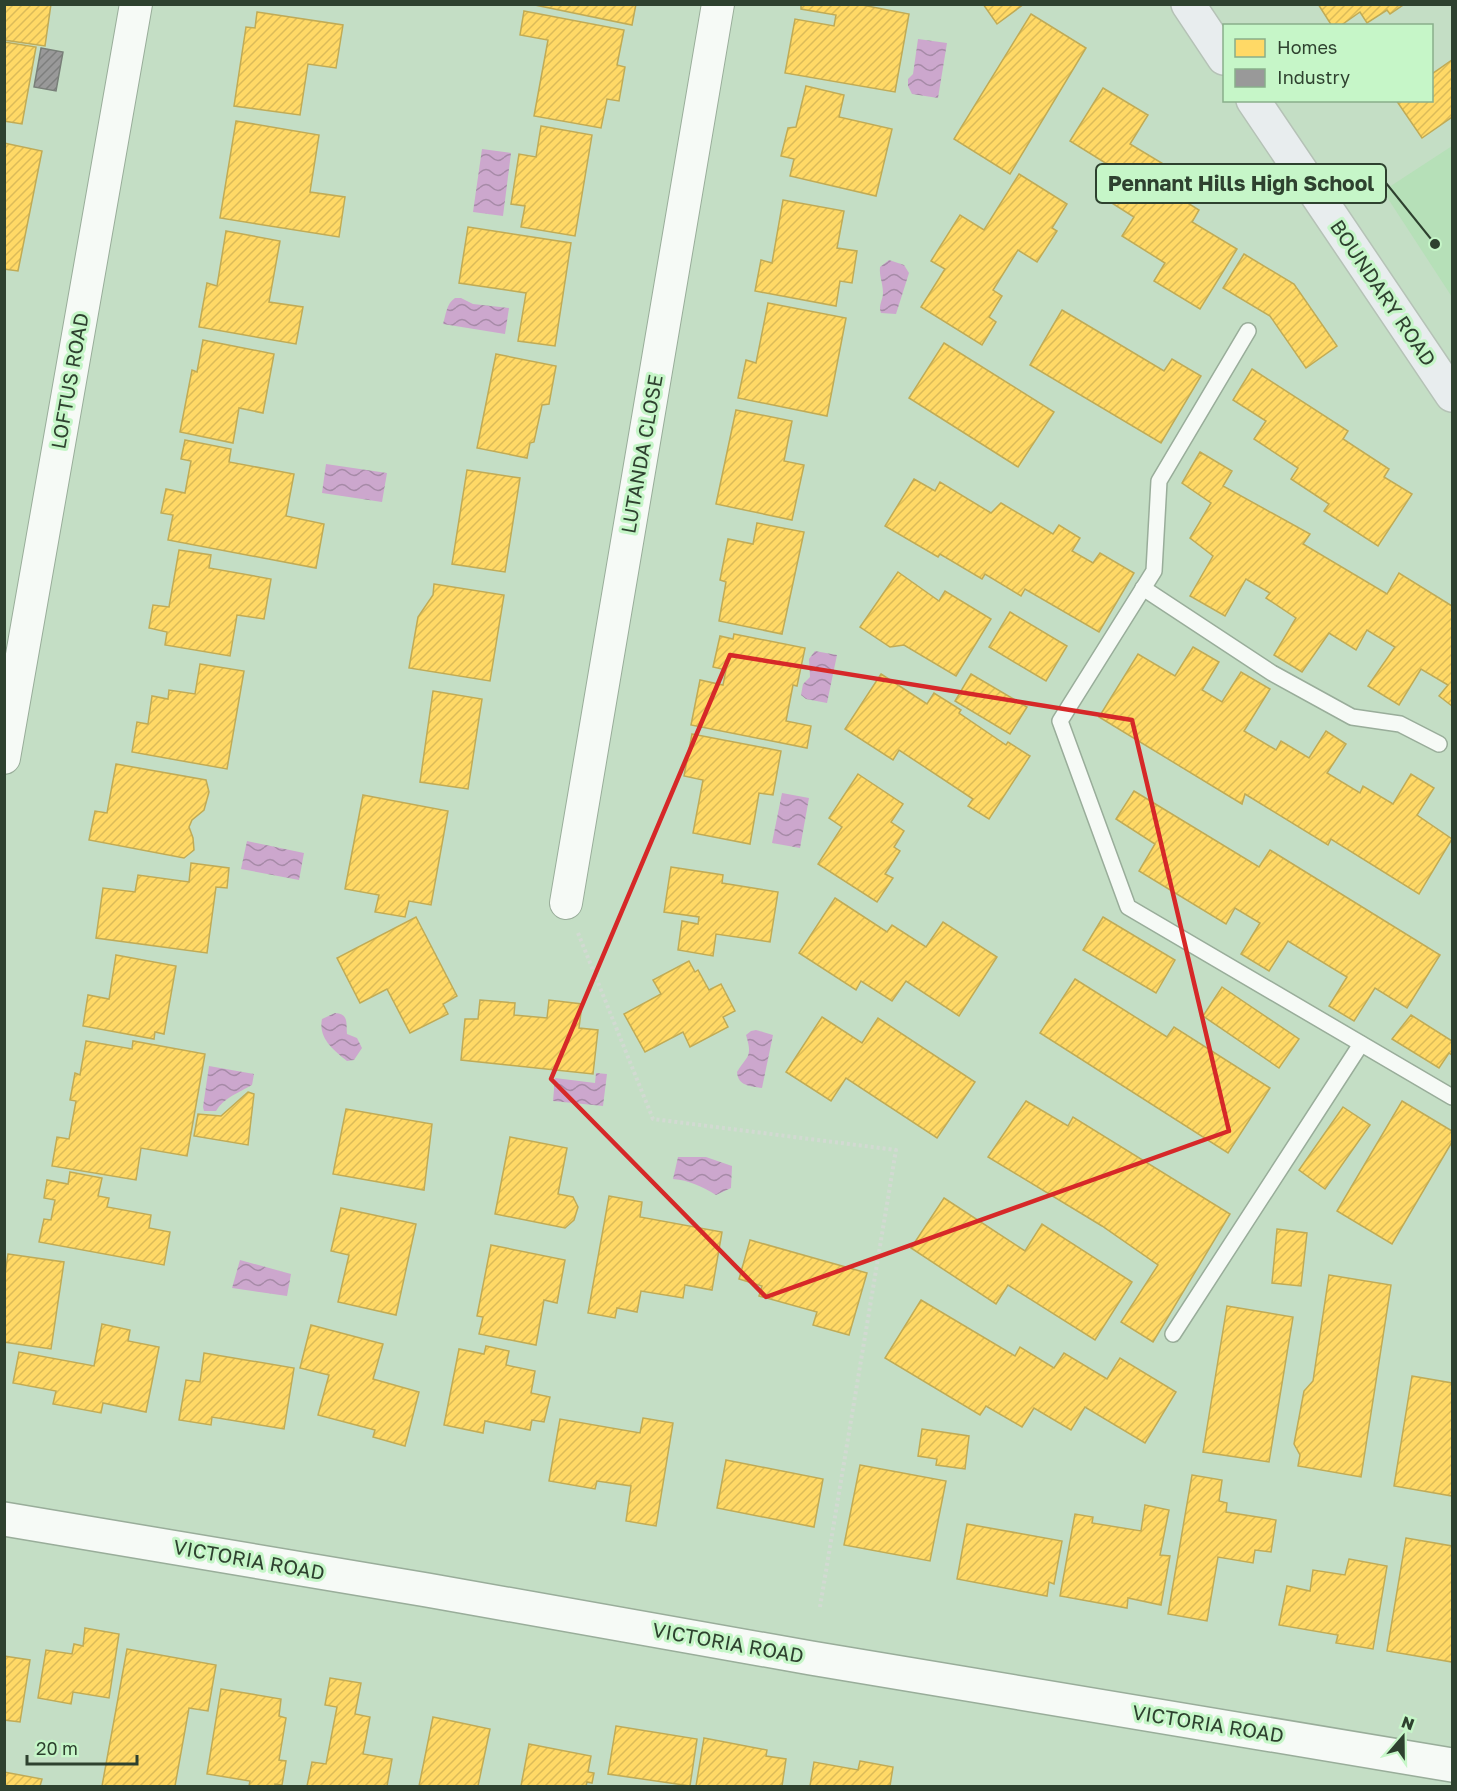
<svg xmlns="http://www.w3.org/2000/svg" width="1457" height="1791" font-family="'Golos Text',sans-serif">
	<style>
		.built { fill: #b6e0b8 }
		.water { fill: url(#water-waves) }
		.homes { fill: url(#homes-hatch); stroke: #c0ab56; stroke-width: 1.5 }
		.industry { fill: url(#industry-hatch); stroke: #797f79; stroke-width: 1.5 }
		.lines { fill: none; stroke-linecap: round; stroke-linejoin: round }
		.service-casing { stroke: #99ad9a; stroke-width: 18 }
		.minor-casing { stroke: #99ad9a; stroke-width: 34 }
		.tertiary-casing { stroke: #99ad9a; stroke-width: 36 }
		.primary-casing { stroke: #b5c2b6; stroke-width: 36 }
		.path { stroke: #d2dad2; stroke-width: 4; stroke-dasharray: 3 3; stroke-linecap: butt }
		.service { stroke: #f6faf6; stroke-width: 15 }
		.minor { stroke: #f6faf6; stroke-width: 32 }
		.tertiary { stroke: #f6faf6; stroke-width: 33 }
		.primary { stroke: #e8edee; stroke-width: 33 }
		.marked { fill: none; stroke: #d62828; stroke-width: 4.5; stroke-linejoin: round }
		.labels { text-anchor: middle; stroke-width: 6; stroke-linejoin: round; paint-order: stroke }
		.street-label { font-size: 20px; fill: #2e412f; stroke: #c6f6c8 }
		.leader { fill: none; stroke: #2e412f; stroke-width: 2 }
		.callout-dot { fill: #2e412f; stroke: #c6f6c8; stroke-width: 2 }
		.callout { fill: #c6f6c8; stroke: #2e412f; stroke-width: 2 }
		.callout-label { font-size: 21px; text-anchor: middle; font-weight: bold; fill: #2e412f }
	</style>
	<defs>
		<pattern id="water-waves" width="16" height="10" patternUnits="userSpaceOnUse" patternTransform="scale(1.5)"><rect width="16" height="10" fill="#cca7cd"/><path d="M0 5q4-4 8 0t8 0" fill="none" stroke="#a68aa7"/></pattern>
		<pattern id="homes-hatch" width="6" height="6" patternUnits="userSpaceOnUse" patternTransform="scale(1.5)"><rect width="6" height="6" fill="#ffd966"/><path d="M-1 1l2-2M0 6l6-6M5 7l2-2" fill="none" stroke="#dbbb59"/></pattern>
		<pattern id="industry-hatch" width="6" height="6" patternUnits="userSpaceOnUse" patternTransform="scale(1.5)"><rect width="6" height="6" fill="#999"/><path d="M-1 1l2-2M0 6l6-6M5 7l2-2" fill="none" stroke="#7d7e7d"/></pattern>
	</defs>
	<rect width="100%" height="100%" fill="#c4dec5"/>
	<!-- built -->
	<path class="built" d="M1452,146V297L1383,191Z"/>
	<!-- water -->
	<g class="water">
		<path d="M918,39L947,43L938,98L912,94L908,86V79L913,74Z"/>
		<path d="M482,149L511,153L503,216L473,212Z"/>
		<path d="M889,260L904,265L909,273L896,314L881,313C878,305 883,300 883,293C883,283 879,276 880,267Z"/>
		<path d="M455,298H461L473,304L509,308L505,334L443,324C446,315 446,304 455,298Z"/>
		<path d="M326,464L387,473L382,502L322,493Z"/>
		<path d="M815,651L837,655L827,703L806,699L801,695L803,684L810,677L809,659Z"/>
		<path d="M782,793L809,798L800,848L772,843Z"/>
		<path d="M247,841L304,853L299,880L241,869Z"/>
		<path d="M335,1013C349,1014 346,1023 347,1034L357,1038L362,1048L354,1060L347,1061C333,1050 318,1038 322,1019Z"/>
		<path d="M756,1030L773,1035L762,1088C750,1086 738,1086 737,1072C747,1055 753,1058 746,1035L751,1031Z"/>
		<path d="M209,1066L254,1074L252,1085C240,1092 223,1098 216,1111H204L203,1107Z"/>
		<path d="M596,1073L607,1074L603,1106L553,1101L555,1078L595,1083Z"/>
		<path d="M678,1157H706L732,1166L731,1188L716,1195C703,1187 689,1180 673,1179Z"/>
		<path d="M240,1260L291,1274L287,1296L232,1288Z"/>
	</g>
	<!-- homes -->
	<g class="homes">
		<path d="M4,4H51L45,46L4,40Z"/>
		<path d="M530,4H636L632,25Z"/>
		<path d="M801,4H857L909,14L895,92L785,73L795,19L834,26L836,15L801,9Z"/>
		<path d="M983,4H1024L997,24Z"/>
		<path d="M1318,4H1403V5L1390,14L1387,10L1367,23L1360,12L1340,26H1332Z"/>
		<path d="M524,11L624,30L617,65L625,67L619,101L607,99L601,128L534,116L548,40L520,35Z"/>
		<path d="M257,12L343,25L336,68L308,64L300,115L234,106L246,27L255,28Z"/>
		<path d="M1031,14L1086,48L1010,174L954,139Z"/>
		<path d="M4,42L36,47L22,124L4,121Z"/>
		<path d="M1452,60V117L1422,138L1396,100H1432V74Z"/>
		<path d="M806,86L844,95L839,117L892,129L876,196L790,176L794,159L781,156L788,128L796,127Z"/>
		<path d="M1103,88L1148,115L1130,144L1165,165L1154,182L1199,210L1192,222L1237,249L1200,309L1154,281L1165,263L1122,236L1134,217L1096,193L1112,167L1070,141Z"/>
		<path d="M236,121L319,135L310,192L345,197L339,237L220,218Z"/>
		<path d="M541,126L592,135L575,236L521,227L525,206L511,204L519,154L536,157Z"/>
		<path d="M4,143L42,151L18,271L4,269Z"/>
		<path d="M1019,174L1067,204L1052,228L1057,231L1037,262L1018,250L993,290L1002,296L989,317L996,322L982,345L921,307L945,269L931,261L960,215L984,230Z"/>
		<path d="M783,200L844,211L837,248L857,251L852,283L840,281L836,306L755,291L761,260L772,263Z"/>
		<path d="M468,227L571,243L555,346L518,341L526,293L459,283Z"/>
		<path d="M226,231L280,241L269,302L303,307L296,344L199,327L207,283L217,286Z"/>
		<path d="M1244,254L1294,284L1337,346L1306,368L1270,316L1223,288Z"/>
		<path d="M768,303L846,318L827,416L738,398L746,360L756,363Z"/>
		<path d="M1062,310L1164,371L1172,359L1201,376L1161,443L1030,365Z"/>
		<path d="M203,340L274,354L263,413L239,408L233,443L180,432L192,370L197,372Z"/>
		<path d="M944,343L1054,412L1018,467L909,398Z"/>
		<path d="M496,354L556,366L549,404L542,405L534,442L530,443L527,458L477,448Z"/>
		<path d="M1252,369L1348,431L1343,439L1389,469L1384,477L1412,494L1378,546L1324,511L1329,504L1291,479L1298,468L1254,439L1266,421L1233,400Z"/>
		<path d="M736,410L792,421L784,461L804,465L792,520L716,504Z"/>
		<path d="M185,440L231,449L229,462L294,474L286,516L324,524L316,568L168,540L173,515L161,513L166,489L185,493L191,461L181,459Z"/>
		<path d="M1200,452L1232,471L1223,486L1310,534L1303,544L1387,594L1399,573L1452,606V706L1439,696L1448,685L1421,669L1399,705L1368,686L1395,647L1367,630L1356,650L1329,633L1302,672L1274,655L1296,618L1266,598L1270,593L1246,579L1225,616L1190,596L1213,556L1190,538L1211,503L1182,483Z"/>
		<path d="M467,470L520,478L505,572L452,564Z"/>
		<path d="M914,479L935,491L940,482L991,513L1001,503L1053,534L1059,525L1080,538L1072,551L1093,563L1100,553L1134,573L1099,632L1025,589L1021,596L985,574L982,579L940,554L938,557L885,526Z"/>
		<path d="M757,523L804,532L782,634L719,621L726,582L720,580L728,539L753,544Z"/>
		<path d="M179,550L211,555L209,568L271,579L264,619L237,615L230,656L165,645L167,632L149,628L153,605L169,607Z"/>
		<path d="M898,572L939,601L945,591L991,619L956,676L904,645L890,647L860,627Z"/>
		<path d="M434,584L504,595L490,681L409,668L418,617L433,595Z"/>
		<path d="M1010,612L1067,646L1046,681L989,647Z"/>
		<path d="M734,634L805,648L797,686L793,685L786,721L811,726L807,748L691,725L700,680L723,685L726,670L713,667L720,636L733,639Z"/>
		<path d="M1193,647L1219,662L1202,690L1222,702L1241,672L1270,689L1244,731L1276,750L1281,741L1309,758L1326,731L1346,744L1327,773L1360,793L1363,786L1393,804L1411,774L1434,788L1417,815L1452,839L1419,894L1331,839L1328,845L1245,794L1242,804L1099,717L1138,654L1175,676Z"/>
		<path d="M200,664L244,671L227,769L132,752L137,722L148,724L152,696L168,699L169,690L195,694Z"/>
		<path d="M881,674L927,704L934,693L961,710L959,713L1006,745L1008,742L1030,756L989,819L968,806L973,799L899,750L893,760L845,729Z"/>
		<path d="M971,674L1027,707L1010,734L955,701Z"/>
		<path d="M433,691L482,699L468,789L420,782Z"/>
		<path d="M692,734L781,751L773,795L759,793L750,844L693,833L703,780L684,776Z"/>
		<path d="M116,764L206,780L209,792L204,810L192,820L189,827L193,838L194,850L184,858L89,840L95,811L107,813Z"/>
		<path d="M858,774L903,804L891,822L904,831L894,847L900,851L885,874L893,878L877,902L818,864L842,827L829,818Z"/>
		<path d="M1134,791L1259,867L1270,850L1440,955L1407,1008L1375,988L1354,1021L1329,1006L1347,977L1288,941L1269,971L1241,954L1260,923L1235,908L1226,924L1139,871L1155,844L1116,819Z"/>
		<path d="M363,795L448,811L431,905L409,901L405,917L375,912L379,895L345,889Z"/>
		<path d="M191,863L229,868L227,888L216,887L207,953L96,938L103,888L135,892L138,875L189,882Z"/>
		<path d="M671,867L723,875L722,883L778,892L770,942L716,934L713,956L678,950L682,921L698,924L699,917L664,912Z"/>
		<path d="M835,898L887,932L892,925L926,947L943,922L997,957L959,1016L906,981L892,1001L861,981L856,990L799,953Z"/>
		<path d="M416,917L457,996L443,1004L448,1014L410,1033L387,989L360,1003L337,958Z"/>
		<path d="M1103,917L1175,960L1156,993L1083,950Z"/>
		<path d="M116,955L176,966L164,1034L155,1032L154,1039L83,1026L88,995L109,999Z"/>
		<path d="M689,961L695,972L698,970L709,990L721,984L735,1011L723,1017L728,1027L690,1047L683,1032L645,1052L624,1014L661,994L653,980Z"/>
		<path d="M1075,979L1167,1037L1174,1027L1270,1088L1228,1153L1040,1033Z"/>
		<path d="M1222,987L1299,1039L1279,1068L1203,1016Z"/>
		<path d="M480,1000L515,1003L514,1015L547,1018L549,1000L582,1004L579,1028L598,1030L593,1074L461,1060L465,1019H478Z"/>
		<path d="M1411,1015L1452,1041V1055L1449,1053L1439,1068L1392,1039Z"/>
		<path d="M822,1017L862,1043L878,1018L975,1082L937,1138L846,1078L831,1101L786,1072Z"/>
		<path d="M86,1041L132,1049L133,1041L205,1054L187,1156L141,1148L136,1180L52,1166L57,1137L69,1139L76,1101L70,1100L75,1073L80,1075Z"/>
		<path d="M248,1092L254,1094L248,1145L194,1136L198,1114L221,1116Z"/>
		<path d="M1026,1101L1068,1126L1073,1117L1230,1214L1153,1342L1121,1322L1158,1265L1102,1226L988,1157Z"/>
		<path d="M1402,1101L1452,1131V1142L1392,1244L1337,1211Z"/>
		<path d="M1343,1107L1370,1125L1325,1189L1299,1170Z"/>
		<path d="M346,1109L432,1124L424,1190L333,1174Z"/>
		<path d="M510,1137L567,1148L558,1194L573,1197L578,1207L574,1220L565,1228L495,1214Z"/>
		<path d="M70,1172L102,1178L98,1196L109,1198L107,1207L151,1215L149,1228L170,1232L164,1265L39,1242L44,1219L51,1220L55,1200L44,1198L47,1180L68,1184Z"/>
		<path d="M609,1196L642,1202L640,1217L722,1232L712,1290L685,1285L683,1298L641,1291L637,1312L617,1308L615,1318L588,1313Z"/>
		<path d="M944,1198L1025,1251L1042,1224L1132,1282L1095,1340L1008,1285L996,1304L911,1248Z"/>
		<path d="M341,1208L416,1224L396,1315L338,1302L349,1255L331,1251Z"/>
		<path d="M1277,1229L1307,1233L1301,1286L1272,1283Z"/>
		<path d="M750,1240L867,1273L849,1335L813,1325L817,1312L759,1296L762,1286L739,1279Z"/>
		<path d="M491,1245L565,1260L557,1303L544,1300L536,1345L479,1334L483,1317L477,1316Z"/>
		<path d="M8,1254L64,1262L51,1349L4,1342V1280Z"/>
		<path d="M1329,1275L1391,1285L1361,1477L1298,1466L1300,1455L1294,1444L1304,1391L1313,1381Z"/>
		<path d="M921,1300L1015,1356L1020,1347L1054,1368L1064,1353L1107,1379L1120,1358L1176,1392L1145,1443L1085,1407L1071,1430L1034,1408L1022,1427L986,1406L980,1415L885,1358Z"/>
		<path d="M1227,1306L1293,1317L1269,1462L1203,1452Z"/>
		<path d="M102,1324L130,1330L128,1341L159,1347L146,1412L103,1403L101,1413L53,1404L56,1391L13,1383L19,1352L94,1366Z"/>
		<path d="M311,1325L383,1344L373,1379L419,1392L405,1446L373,1437L375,1430L318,1415L329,1375L300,1368Z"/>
		<path d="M486,1346L509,1351L506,1365L535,1371L531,1393L550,1397L544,1422L532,1420L530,1430L485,1421L483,1433L444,1425L459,1349L484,1354Z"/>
		<path d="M204,1353L294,1368L284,1429L212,1417L211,1425L179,1420L186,1380L200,1382Z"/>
		<path d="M1412,1376L1452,1383V1496L1394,1486Z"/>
		<path d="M643,1418L673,1423L656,1526L626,1521L631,1486L597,1481L595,1489L549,1481L560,1419L640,1433Z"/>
		<path d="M922,1429L969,1436L965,1469L936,1465L937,1459L918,1456Z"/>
		<path d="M726,1460L823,1479L814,1527L717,1508Z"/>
		<path d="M860,1465L946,1481L930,1561L844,1545Z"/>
		<path d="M1192,1475L1222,1480L1219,1501L1227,1503L1226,1512L1276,1520L1271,1552L1255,1550L1253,1563L1218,1557L1207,1621L1168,1614Z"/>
		<path d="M1145,1505L1169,1510L1160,1555L1170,1556L1161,1605L1128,1598L1127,1608L1060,1596L1075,1514L1093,1517L1092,1523L1141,1531Z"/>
		<path d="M967,1524L1062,1541L1054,1584L1049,1582L1047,1596L957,1579Z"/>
		<path d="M1406,1538L1452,1546V1662L1387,1651Z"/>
		<path d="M1349,1559L1387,1566L1373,1649L1336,1643L1338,1635L1279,1625L1287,1586L1310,1591L1313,1570L1345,1575Z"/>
		<path d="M85,1628L119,1634L109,1698L73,1692L71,1704L38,1698L46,1650L72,1654L74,1644L83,1646Z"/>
		<path d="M127,1649L216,1665L208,1711L189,1708L175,1786H102Z"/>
		<path d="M4,1656L30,1660L20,1722L4,1720Z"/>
		<path d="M330,1678L361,1683L355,1714L370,1717L363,1754L392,1759L387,1786H307L312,1762L326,1764L337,1707L325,1705Z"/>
		<path d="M221,1689L281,1699L279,1716L286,1718L279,1760L286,1761L282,1785L275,1784V1786H249L250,1781L207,1774Z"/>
		<path d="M433,1717L490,1729L478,1786H419Z"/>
		<path d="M616,1726L697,1739L690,1786L608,1774Z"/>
		<path d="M704,1738L767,1750L766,1756L786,1759L782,1786H696Z"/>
		<path d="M529,1744L591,1756L588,1772L594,1773L592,1783L587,1782L586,1786H521Z"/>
		<path d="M860,1761L893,1767L890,1786H810L814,1762L858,1770Z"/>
		<path d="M4,1772L42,1779L40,1786H4Z"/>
	</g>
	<!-- industry -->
	<path class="industry" d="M41,48L63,52L56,91L34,87Z"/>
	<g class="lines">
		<defs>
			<g id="service">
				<path d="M1248,331L1159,481L1154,571L1060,721L1128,907L1452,1097"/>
				<path d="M1143,588L1272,673L1352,717L1400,724L1439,744"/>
				<path d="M1173,1334L1361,1044"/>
			</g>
			<g id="minor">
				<path d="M4,758L136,4"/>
				<path d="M566,903L718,4"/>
			</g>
			<path id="tertiary" d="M4,1519L427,1590L811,1658L1452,1765"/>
			<g id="primary">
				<path d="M1188,4L1224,58"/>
				<path d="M1253,100L1452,395"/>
			</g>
		</defs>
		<!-- service casing -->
		<use href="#service" class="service-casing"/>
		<!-- minor casing -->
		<use href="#minor" class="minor-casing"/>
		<!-- tertiary casing -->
		<use href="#tertiary" class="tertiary-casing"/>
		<!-- primary casing -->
		<use href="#primary" class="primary-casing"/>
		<!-- path -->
		<path class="path" d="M578,933L653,1119L896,1150L820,1607"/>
		<!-- service -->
		<use href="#service" class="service"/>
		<!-- minor -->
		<use href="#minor" class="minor"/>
		<!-- tertiary -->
		<use href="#tertiary" class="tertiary"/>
		<!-- primary -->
		<use href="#primary" class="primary"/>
	</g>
	<!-- marked area -->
	<path class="marked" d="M730,655L1132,720L1229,1131L766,1297L551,1079Z"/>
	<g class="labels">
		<!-- street labels -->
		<g class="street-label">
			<text transform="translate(1383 293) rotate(56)" y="7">BOUNDARY ROAD</text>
			<text transform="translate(70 381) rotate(-80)" y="7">LOFTUS ROAD</text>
			<text transform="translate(642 454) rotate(-80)" y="7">LUTANDA CLOSE</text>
			<text transform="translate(249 1560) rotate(10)" y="7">VICTORIA ROAD</text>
			<text transform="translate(728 1643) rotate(10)" y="7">VICTORIA ROAD</text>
			<text transform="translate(1208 1724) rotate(9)" y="7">VICTORIA ROAD</text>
		</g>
	</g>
	<!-- callouts -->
	<path class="leader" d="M1435 244L1386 183"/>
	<circle class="callout-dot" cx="1435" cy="244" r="6"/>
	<rect class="callout" x="1096" y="164" width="290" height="39" rx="6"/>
	<g class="callout-label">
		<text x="1241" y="191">Pennant Hills High School</text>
	</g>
	<!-- border -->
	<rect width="1457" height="1791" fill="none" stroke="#2e412f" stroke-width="12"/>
	<!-- legend -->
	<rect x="1223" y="24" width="210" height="78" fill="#c6f6c8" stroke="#89ae8b" stroke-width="1.5"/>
	<rect x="1235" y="39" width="30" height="18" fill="#ffd966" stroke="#89ae8b" stroke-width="1.5"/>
	<text x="1277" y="54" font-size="18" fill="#2e412f">Homes</text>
	<rect x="1235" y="69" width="30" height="18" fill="#999999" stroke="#89ae8b" stroke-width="1.5"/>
	<text x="1277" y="84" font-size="18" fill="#2e412f">Industry</text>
	<!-- north arrow -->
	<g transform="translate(1403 1737) rotate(20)" stroke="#c6f6c8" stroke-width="4.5" paint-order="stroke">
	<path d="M0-4.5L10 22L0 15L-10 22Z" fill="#2e412f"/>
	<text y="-9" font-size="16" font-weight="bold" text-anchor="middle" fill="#2e412f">N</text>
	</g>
	<!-- scale -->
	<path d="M27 1755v9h110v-9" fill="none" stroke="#2e412f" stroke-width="3"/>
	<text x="36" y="1755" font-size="18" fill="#2e412f" stroke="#c6f6c8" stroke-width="4.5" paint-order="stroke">20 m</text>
</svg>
